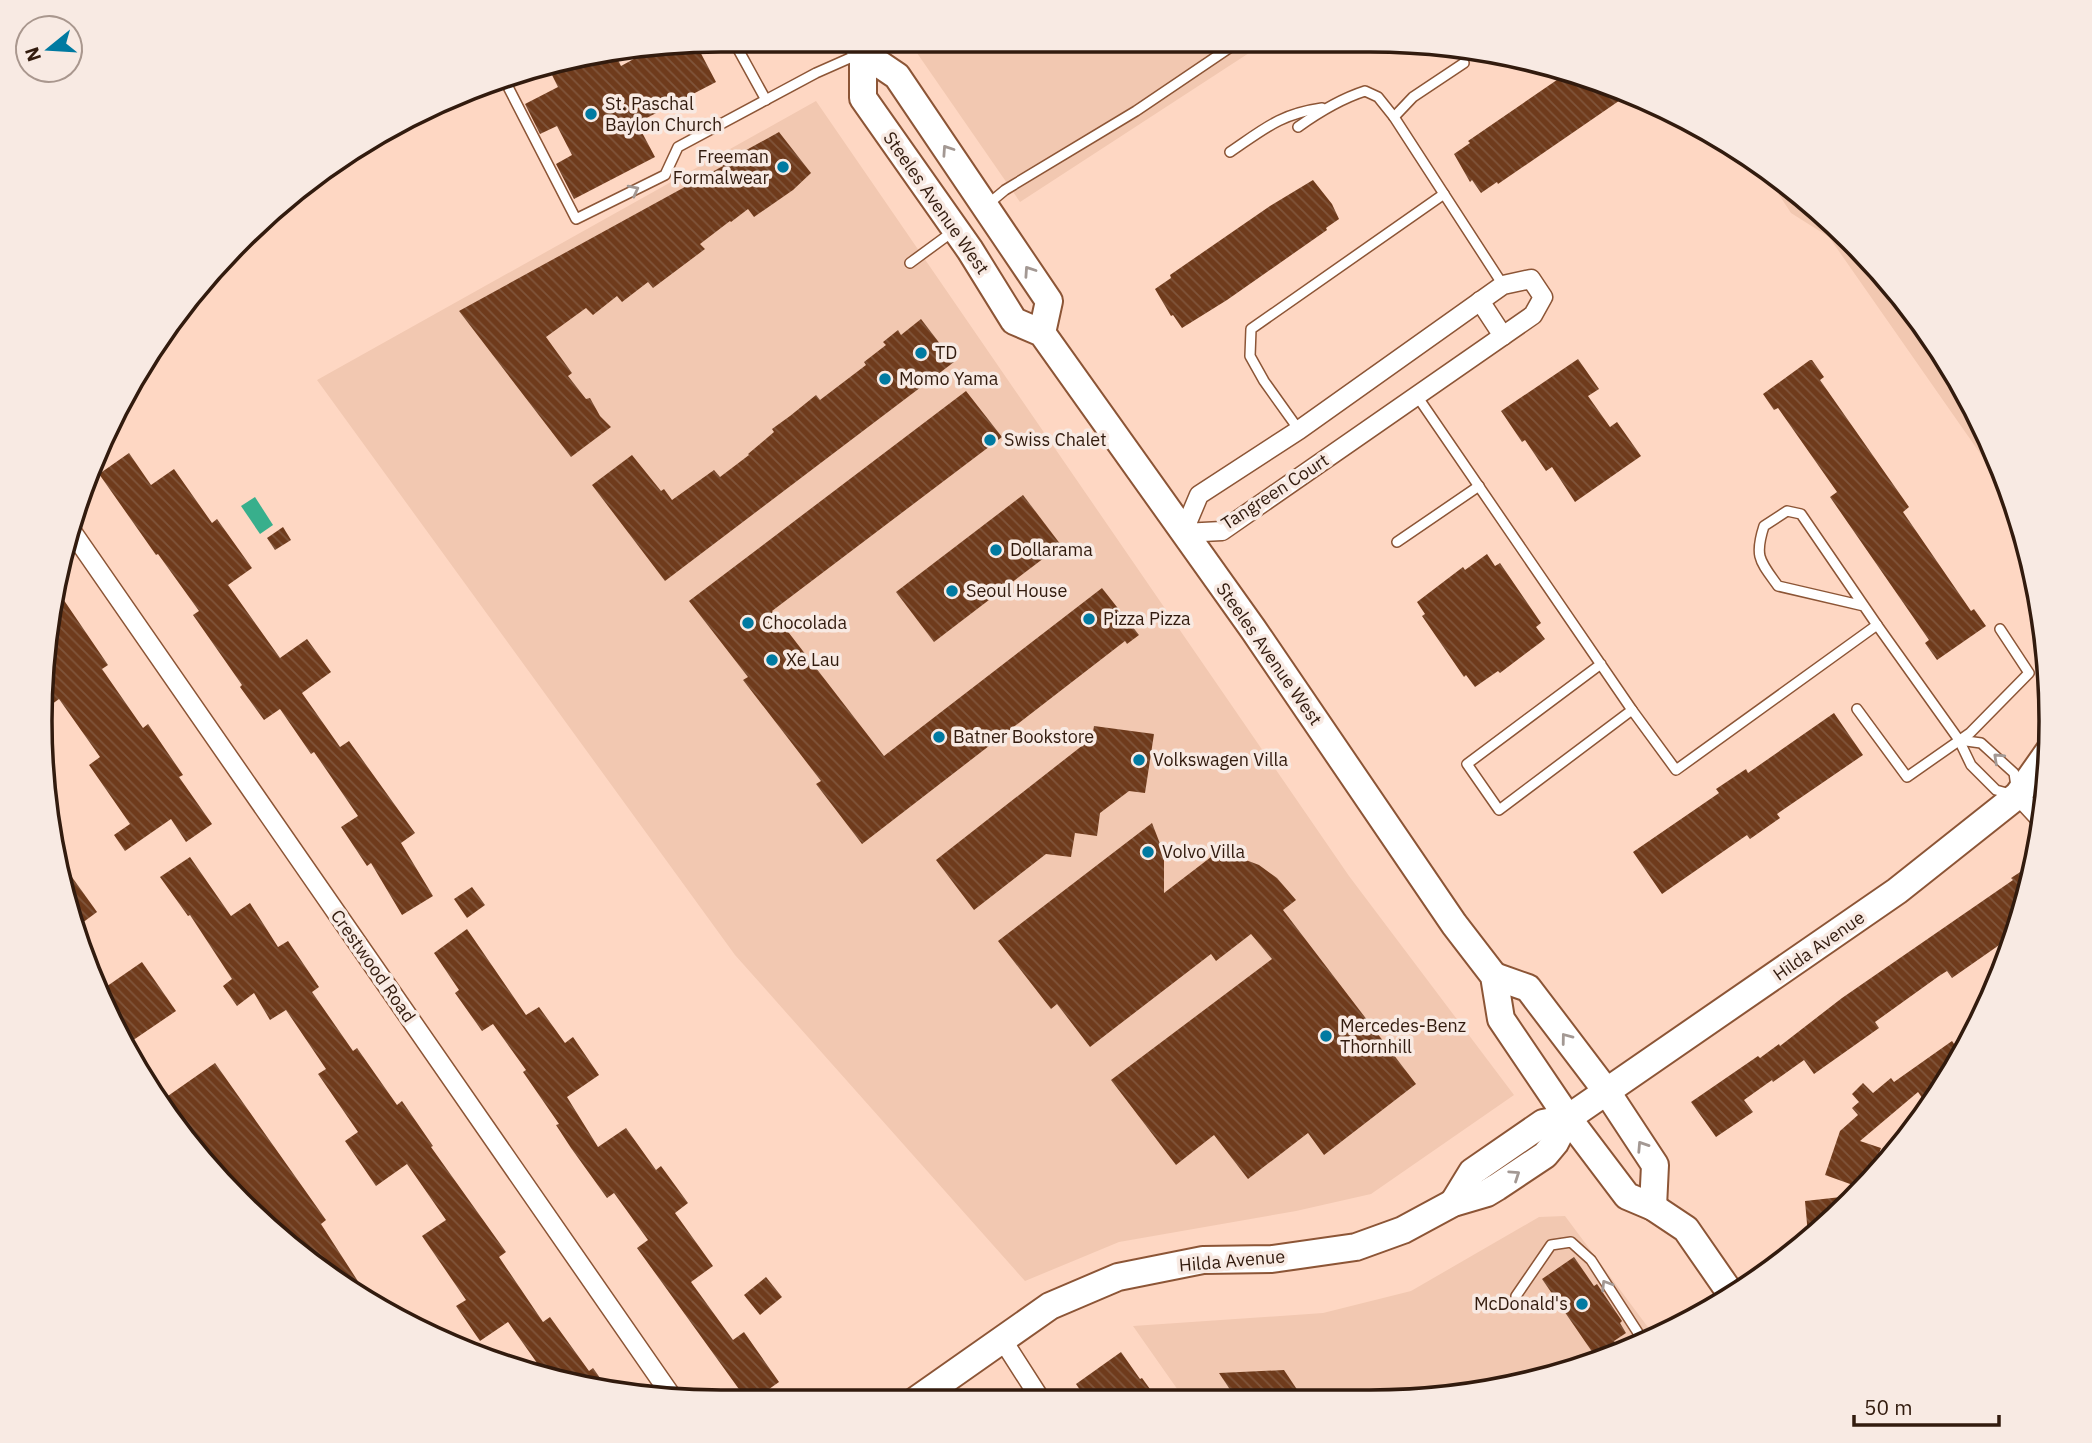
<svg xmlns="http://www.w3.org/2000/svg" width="2092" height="1443" font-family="'IBM Plex Sans',sans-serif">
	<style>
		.built { fill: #f2c8b1 }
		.water { fill: #38af8c }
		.building { fill: url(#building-back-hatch) }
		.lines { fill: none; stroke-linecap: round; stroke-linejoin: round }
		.lane-casing { stroke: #8c5536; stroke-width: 12 }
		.street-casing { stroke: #8c5536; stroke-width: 21 }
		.secondary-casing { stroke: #8c5536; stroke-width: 30 }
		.lane { stroke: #fff; stroke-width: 9 }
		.street { stroke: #fff; stroke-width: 18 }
		.secondary { stroke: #fff; stroke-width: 26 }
		.oneway { stroke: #a39893 }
		.poi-dot { fill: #007aa1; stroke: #f8eae3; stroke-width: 2.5 }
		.labels { text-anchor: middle; stroke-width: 7; stroke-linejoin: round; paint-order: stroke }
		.poi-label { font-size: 18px; fill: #321b0e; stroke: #f8eae3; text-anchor: start }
		.street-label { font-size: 18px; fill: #321b0e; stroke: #f8eae3 }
		.rim { fill: none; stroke: #321b0e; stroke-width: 3.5 }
	</style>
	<defs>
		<pattern id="building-back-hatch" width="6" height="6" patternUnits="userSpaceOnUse" patternTransform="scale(1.75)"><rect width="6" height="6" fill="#6f3b1c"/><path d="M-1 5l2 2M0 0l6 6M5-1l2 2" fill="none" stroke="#80553b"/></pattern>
	</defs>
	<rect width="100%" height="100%" fill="#fed7c3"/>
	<!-- built -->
	<g class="built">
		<path d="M908,40H1269L1020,202Z"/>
		<path d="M816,101L1349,876L1514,1095L1371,1194L1296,1211L1119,1242L1025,1281L735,955L317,380Z"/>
		<path d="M1764,172L1852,240L1937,343L2000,461L2012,499L1829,237L1791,213Z"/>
		<path d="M1565,1216L1656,1338L1503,1390L1371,1403H1187L1133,1326L1323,1313L1411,1291L1539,1217Z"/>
	</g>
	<!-- water -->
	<path class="water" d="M255,497L273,525L260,534L241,506Z"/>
	<!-- building -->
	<g class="building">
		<path d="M696,44L716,82L637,123L655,157L574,199L556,164L572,155L557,126L540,134L525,104L558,87L546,63L615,54L621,66L652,49Z"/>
		<path d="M1570,71L1590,77L1629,94L1498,184L1497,182L1481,193L1472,180L1470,182L1454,154L1470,143L1468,141Z"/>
		<path d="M779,132L811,173L793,190L754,217L748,209L731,222L730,221L700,244L705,249L653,288L648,282L622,302L617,296L593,315L586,308L546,337L572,373L568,376L586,399L590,398L600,416L611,427L571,457L459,311L723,166L721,164Z"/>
		<path d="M1313,180L1332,204L1339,219L1326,228L1327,230L1227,300L1182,328L1173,315L1171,316L1155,289L1171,278L1170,275L1270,206Z"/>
		<path d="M921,319L954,362L665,581L592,485L632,455L661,491L664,489L672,500L714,470L720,477L749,455L748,454L774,432L772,429L790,416L816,395L820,400L866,365L864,362L886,345L883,342L898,330L901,335Z"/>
		<path d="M1578,359L1599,389L1588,396L1610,427L1617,422L1641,456L1575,502L1552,467L1546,471L1525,440L1522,442L1501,411Z"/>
		<path d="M1810,360H1812L1824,377L1820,380L1909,507L1903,512L1971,611L1974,609L1986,626L1937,660L1925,643L1929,640L1830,497L1837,492L1778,408L1774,410L1763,394Z"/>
		<path d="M966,391L1002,437L772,611L884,756L1102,588L1139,635L1127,644L1125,641L862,844L816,784L821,781L743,680L748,677L689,601Z"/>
		<path d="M129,453L151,485L174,469L212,523L217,519L252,568L228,585L280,658L307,639L331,672L302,693L340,747L349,741L415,833L401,843L433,896L402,915L371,863L367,866L341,827L358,816L314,752L311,754L280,709L264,720L240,687L242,685L193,615L199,611L158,554L156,555L99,474Z"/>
		<path d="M1023,495L1061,545L934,642L896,592Z"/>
		<path d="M283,527L291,540L275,550L267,538Z"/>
		<path d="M1487,554L1495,566L1500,563L1541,623L1536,627L1545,639L1500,673L1498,671L1475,687L1466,675L1464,677L1422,616L1425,614L1417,602L1463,567L1465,570Z"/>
		<path d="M57,590L108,665L102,669L143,728L148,724L183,775L179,777L212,824L186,842L171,819L125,851L114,835L130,824L89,765L100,757L59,699L48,707L46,633Z"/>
		<path d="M1834,713L1863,755L1777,814L1780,818L1750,839L1747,835L1662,894L1633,852L1719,793L1716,789L1746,769L1748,773Z"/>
		<path d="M1094,726L1154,734L1145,793L1129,791L1100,813L1097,836L1075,833L1071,857L1046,854L974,910L936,860L1092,738Z"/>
		<path d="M1152,823L1164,854V893L1228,844L1238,857L1259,865L1277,878L1296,900L1283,910L1416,1084L1324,1155L1308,1133L1248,1179L1214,1135L1176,1165L1111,1080L1272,959L1251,934L1216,961L1211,954L1090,1047L1057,1004L1051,1009L998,941Z"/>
		<path d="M190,857L231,916L250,903L278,947L288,941L319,987L312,992L353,1051L357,1048L397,1105L402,1101L433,1146L431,1147L506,1252L499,1257L543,1322L550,1317L589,1371L593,1368L610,1392L588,1390L547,1377L508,1322L480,1341L456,1306L466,1300L422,1236L446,1220L407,1164L376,1186L345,1141L358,1132L318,1074L326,1069L286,1010L270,1020L254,993L237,1006L223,986L232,979L190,915L188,916L160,877Z"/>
		<path d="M59,859L97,912L78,926L56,861Z"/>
		<path d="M2037,861L2015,934L1952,978L1947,971L1939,976L1875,1022L1879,1028L1814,1074L1804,1060L1773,1082L1772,1080L1744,1100L1753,1112L1716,1137L1691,1102L1758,1056L1760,1058L1779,1044L1780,1046L1842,998L2013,880L2011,878Z"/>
		<path d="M472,887L485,905L467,918L454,899Z"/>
		<path d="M467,929L526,1015L539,1007L565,1043L573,1037L599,1075L567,1097L598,1147L626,1128L656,1170L661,1166L688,1203L675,1213L713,1266L691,1282L733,1340L744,1332L779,1382L749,1403L637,1248L648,1240L614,1193L607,1198L571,1148L556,1125L559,1124L523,1072L526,1070L493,1024L482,1031L455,993L459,990L434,953Z"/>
		<path d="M142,962L176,1011L126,1045L110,1021L100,991Z"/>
		<path d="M1952,1041L1961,1054L1930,1109L1918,1092L1860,1141L1881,1148L1868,1184L1864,1189L1825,1175L1840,1131L1858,1115L1852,1108L1859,1102L1852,1094L1863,1083L1873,1093L1891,1078L1894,1082Z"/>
		<path d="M215,1063L326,1220L321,1224L372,1303L343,1288L240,1203L165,1098Z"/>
		<path d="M1859,1195L1852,1203L1808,1235L1805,1201Z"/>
		<path d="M1574,1257L1594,1286L1597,1284L1622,1321L1620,1323L1626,1333L1614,1341L1620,1350L1601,1357L1598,1353L1595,1356L1542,1279Z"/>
		<path d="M766,1277L782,1297L760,1315L744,1295Z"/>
		<path d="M1121,1352L1140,1379L1142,1378L1160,1403H1089L1076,1384Z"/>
		<path d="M1284,1370L1306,1403H1239L1219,1373Z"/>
	</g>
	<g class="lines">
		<defs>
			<g id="lane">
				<path d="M733,40L766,100"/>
				<path d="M505,81L576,219L665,175L678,147L816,73L859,54"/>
				<path d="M1394,117L1413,97L1464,63"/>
				<path d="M1298,127C1319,112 1340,99 1365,91L1378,97L1394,117L1503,285"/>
				<path d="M1230,152C1264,129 1280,114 1322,108"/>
				<path d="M987,205L1005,190L1136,111L1241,40"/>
				<path d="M910,263L955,230"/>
				<path d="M1417,396L1632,710L1499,810L1467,764L1601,664"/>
				<path d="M1299,430L1264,381L1250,356L1251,329L1444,194"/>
				<path d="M1397,542L1479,486"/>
				<path d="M1864,606L1778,586C1760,561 1754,557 1764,526L1787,511L1801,514L1877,625"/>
				<path d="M1857,709L1907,777L1970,733L2029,673L2000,629"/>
				<path d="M1632,710L1676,770L1877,625L1959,740L1971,765L1996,790L2010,794"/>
				<path d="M1959,740L1981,743L2014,773L2016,786"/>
				<path d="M1516,1296L1551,1245L1571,1242L1591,1260L1644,1342"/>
			</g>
			<g id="street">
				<path d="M1531,279L1543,297L1533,315L1222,531L1183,533L1199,495L1299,430L1503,285Z"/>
				<path d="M1480,301L1503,336"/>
				<path d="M73,533L673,1398"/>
				<path d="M2018,795L2042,821"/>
				<path d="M1002,1339L1043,1403"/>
			</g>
			<g id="secondary">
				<path d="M855,42L863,53L897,76L1049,301L1042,333"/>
				<path d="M863,53V98L970,250L1014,321L1042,333L1253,629L1454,924L1494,976L1501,1019L1568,1118L1627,1196L1653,1207L1686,1229L1729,1291"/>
				<path d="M1494,976L1528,988L1607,1092L1655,1165L1653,1207"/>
				<path d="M1453,1203L1472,1172L1543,1123L1568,1118L1897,891L2018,795L2049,751"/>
				<path d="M912,1403L1050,1306L1118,1277L1203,1260L1272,1259L1356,1247L1403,1230L1453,1203L1487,1193L1497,1187L1545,1155L1555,1143L1568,1118"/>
			</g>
		</defs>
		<!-- lane casing -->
		<use href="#lane" class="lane-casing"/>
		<!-- street casing -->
		<use href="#street" class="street-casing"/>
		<!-- secondary casing -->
		<use href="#secondary" class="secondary-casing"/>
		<!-- lane -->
		<use href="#lane" class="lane"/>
		<!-- street -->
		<use href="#street" class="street"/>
		<!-- secondary -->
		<use href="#secondary" class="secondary"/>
	</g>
	<!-- one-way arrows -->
	<defs><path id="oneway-chevron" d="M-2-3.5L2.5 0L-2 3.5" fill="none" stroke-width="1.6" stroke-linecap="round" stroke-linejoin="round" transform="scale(1.75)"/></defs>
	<g class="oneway">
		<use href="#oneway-chevron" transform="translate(947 150) rotate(-124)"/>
		<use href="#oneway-chevron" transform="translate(634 190) rotate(-27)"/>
		<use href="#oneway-chevron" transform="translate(1029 271) rotate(-124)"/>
		<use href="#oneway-chevron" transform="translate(1998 758) rotate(-137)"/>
		<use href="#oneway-chevron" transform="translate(1566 1038) rotate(-127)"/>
		<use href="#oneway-chevron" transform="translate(1642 1146) rotate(-123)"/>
		<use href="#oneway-chevron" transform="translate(1515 1175) rotate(-34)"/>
		<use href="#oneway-chevron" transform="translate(1606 1285) rotate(-122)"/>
	</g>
	<!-- markers -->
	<g class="poi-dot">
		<circle cx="591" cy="114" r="7"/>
		<circle cx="783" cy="167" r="7"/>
		<circle cx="921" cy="353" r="7"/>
		<circle cx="885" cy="379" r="7"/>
		<circle cx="990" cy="440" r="7"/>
		<circle cx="996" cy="550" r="7"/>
		<circle cx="952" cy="591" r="7"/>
		<circle cx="1089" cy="619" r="7"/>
		<circle cx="748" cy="623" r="7"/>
		<circle cx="772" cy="660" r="7"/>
		<circle cx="939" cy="737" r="7"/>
		<circle cx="1139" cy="760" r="7"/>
		<circle cx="1148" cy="852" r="7"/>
		<circle cx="1326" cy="1036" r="7"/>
		<circle cx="1582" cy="1304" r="7"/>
	</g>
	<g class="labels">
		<!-- poi labels -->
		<g class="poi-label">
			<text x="605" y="110">St. Paschal<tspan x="605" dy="21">Baylon Church</tspan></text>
			<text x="769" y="163" text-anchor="end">Freeman<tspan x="769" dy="21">Formalwear</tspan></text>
			<text x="935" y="359">TD</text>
			<text x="899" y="385">Momo Yama</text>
			<text x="1004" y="446">Swiss Chalet</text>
			<text x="1010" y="556">Dollarama</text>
			<text x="966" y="597">Seoul House</text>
			<text x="1103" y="625">Pizza Pizza</text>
			<text x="762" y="629">Chocolada</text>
			<text x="786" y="666">Xe Lau</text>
			<text x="953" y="743">Batner Bookstore</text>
			<text x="1153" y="766">Volkswagen Villa</text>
			<text x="1162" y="858">Volvo Villa</text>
			<text x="1340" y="1032">Mercedes-Benz<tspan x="1340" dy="21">Thornhill</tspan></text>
			<text x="1568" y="1310" text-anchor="end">McDonald's</text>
		</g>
		<!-- street labels -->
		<g class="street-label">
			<text transform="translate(936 203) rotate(55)" y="6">Steeles Avenue West</text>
			<text transform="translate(1275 492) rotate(-33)" y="6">Tangreen Court</text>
			<text transform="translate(1269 654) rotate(55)" y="6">Steeles Avenue West</text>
			<text transform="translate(1819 946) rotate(-35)" y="6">Hilda Avenue</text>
			<text transform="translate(373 966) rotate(55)" y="6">Crestwood Road</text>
			<text transform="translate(1232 1261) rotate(-5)" y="6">Hilda Avenue</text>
		</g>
	</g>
	<!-- crop -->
	<path d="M0 0H2092V1443H0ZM721 52H1370A669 669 0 0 1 2039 721V721A669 669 0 0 1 1370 1390H721A669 669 0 0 1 52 721V721A669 669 0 0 1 721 52Z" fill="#f8eae3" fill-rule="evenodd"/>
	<path class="rim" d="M721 52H1370A669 669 0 0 1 2039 721V721A669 669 0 0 1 1370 1390H721A669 669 0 0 1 52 721V721A669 669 0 0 1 721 52Z"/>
	<!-- north arrow -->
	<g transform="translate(49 49) rotate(252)"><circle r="33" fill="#f8eae3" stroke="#a9978e" stroke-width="2"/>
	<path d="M0-5L12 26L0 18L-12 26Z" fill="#007aa1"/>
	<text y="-10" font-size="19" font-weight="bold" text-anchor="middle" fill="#321b0e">N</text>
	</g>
	<!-- scale -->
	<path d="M1854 1415v10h145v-10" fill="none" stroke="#321b0e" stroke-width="3.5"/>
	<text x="1864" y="1415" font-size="21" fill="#321b0e" stroke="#f8eae3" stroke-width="5" paint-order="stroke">50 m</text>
</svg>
